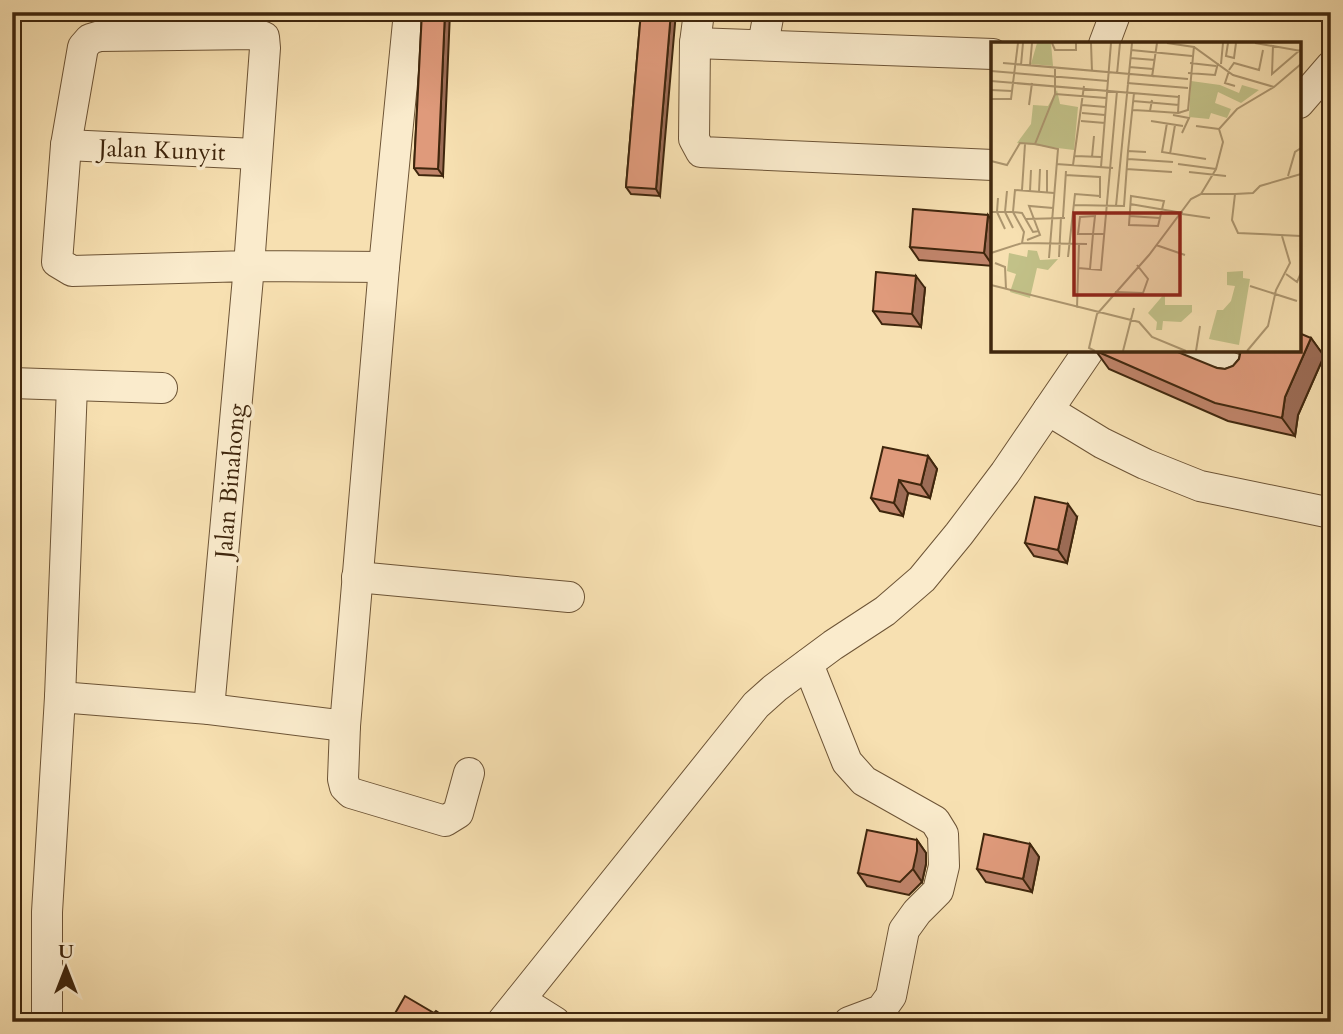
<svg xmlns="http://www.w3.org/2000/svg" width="1343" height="1034" font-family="Cardo,serif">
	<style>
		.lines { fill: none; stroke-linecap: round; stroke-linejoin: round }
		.street-casing { stroke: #6d5436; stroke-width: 32 }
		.street { stroke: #faebcc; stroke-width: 30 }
		.wall { fill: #c0846a; stroke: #3f260d; stroke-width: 2 }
		.shaded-wall { fill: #9c6c56; stroke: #3f260d; stroke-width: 2 }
		.building { fill: #df9a7b; stroke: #3f260d; stroke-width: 2 }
		.labels { text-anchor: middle; stroke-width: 7; stroke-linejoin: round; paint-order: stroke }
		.street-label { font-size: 24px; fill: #3f260d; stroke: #faebcc }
		.inset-road { fill: none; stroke: #ad966f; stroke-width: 2 }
		.view { fill: #8f2418; fill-opacity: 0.15; stroke: #8f2418; stroke-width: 3.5 }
		.inset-edge { fill: none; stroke: #3f260d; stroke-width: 3.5 }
	</style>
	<rect width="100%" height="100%" fill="#f7e0b1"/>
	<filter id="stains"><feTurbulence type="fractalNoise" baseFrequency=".00286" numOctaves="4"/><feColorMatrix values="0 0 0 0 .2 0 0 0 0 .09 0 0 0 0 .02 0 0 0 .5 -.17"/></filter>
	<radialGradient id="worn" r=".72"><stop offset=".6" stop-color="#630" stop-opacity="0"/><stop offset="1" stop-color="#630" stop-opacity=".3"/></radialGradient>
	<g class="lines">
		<defs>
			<g id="street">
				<path d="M699,12L695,43L694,139L701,152L993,165"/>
				<path d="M695,43L993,54"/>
				<path d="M1104,44L1116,12"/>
				<path d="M763,45L769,12"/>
				<path d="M1299,103L1331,66"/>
				<path d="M66,145L257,154"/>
				<path d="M1187,350L1236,370"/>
				<path d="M12,383L162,388"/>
				<path d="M1048,410L1102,443L1145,464L1200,486L1331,513"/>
				<path d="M357,577L569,597"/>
				<path d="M808,664L847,762L864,781L935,821L943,834L944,866L938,891L917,912L904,930L891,996L881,1010L849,1022"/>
				<path d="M60,697L209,709L345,726L384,267L409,12"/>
				<path d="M209,709L249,266L265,48L264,37L256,34L100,36L90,39L83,47L66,145L57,262L72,271L249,266L384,267"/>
				<path d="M345,726L343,779L345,787L351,793L445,821L458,813L469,773"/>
				<path d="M520,1000L555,1022"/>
				<path d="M47,1022V912L60,697L72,386"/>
				<path d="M502,1022L756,705L775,688L833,645L885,611L922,579L959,534L1005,473L1089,350"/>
			</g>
		</defs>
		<!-- street casing -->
		<use href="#street" class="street-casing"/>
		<!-- street -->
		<use href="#street" class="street"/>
	</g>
	<!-- wall -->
	<g class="wall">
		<path d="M422,12L443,176L419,175L414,168Z"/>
		<path d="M641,12L660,196L631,194L626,187Z"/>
		<path d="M993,222V266L919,260L910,247Z"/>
		<path d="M925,288L921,327L882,324L873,311Z"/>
		<path d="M1311,338L1324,356L1298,415L1295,436L1228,421L1109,369L1096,351L1225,369L1233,366L1239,359L1240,353L1233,350H1299Z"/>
		<path d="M928,456L937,469L930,498L908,493L903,516L880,511L871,498Z"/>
		<path d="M1077,517L1067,563L1034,556L1025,543Z"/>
		<path d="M917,840L926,853V864L922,882L909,895L867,886L858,873Z"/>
		<path d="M1030,844L1039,857L1032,892L986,882L977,869Z"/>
	</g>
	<!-- shaded-wall -->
	<g class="shaded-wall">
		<path d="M445,12H450L443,176L438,169Z"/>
		<path d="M671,12H676L660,196L656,189Z"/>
		<path d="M988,215L993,222V266L984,253Z"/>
		<path d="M916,276L925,288L921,327L912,314Z"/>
		<path d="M1311,338L1324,356L1298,415L1295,436L1282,418L1285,397Z"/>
		<path d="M928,456L937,469L930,498L921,485Z"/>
		<path d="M899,480L908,493L903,516L894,503Z"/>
		<path d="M1068,504L1077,517L1067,563L1058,550Z"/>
		<path d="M917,840L926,853V864L922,882L913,869Z"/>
		<path d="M1030,844L1039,857L1032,892L1023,879Z"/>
	</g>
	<!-- building -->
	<g class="building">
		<path d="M422,12H445L438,169L414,168Z"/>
		<path d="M641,12H671L656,189L626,187Z"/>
		<path d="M913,209L988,215L984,253L910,247Z"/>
		<path d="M876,272L916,276L912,314L873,311Z"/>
		<path d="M1299,333L1311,338L1285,397L1282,418L1215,403L1096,351L1173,350L1217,368L1225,369L1233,366L1239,359L1241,350H1299Z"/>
		<path d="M883,447L928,456L921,485L899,480L894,503L871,498Z"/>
		<path d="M1035,497L1068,504L1058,550L1025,543Z"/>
		<path d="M867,830L917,840V851L913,869L900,882L858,873Z"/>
		<path d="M984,834L1030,844L1023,879L977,869Z"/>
		<path d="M405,996L434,1013L436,1011L452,1022H390Z"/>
		<path d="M276,1014L295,1022H272Z"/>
	</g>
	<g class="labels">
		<!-- street labels -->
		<g class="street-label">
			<text transform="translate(162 150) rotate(2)" y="8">Jalan Kunyit</text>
			<text transform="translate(230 481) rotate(-85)" y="8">Jalan Binahong</text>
		</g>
	</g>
	<!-- overview -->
	<g transform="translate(991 42)">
		<rect width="310" height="310" fill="#f7e0b1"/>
		<path d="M46,1H60L62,24L40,22ZM200,39L229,43L248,51L251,43L268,48L250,61L227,50L224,61L240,67L236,76L220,71L218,77L198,75ZM66,48L69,62L87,65L83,108L26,101L40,82L42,63L57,64ZM37,208L46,209L49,218L67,217L57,228L46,226L39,256L19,250L25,232L16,229L18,211L36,215ZM252,229V236L259,237L248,303L218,297L226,268H232L240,259L244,244L236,243V230ZM174,251V263H201V270L190,280L172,279L171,288H165L166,280L157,271Z" fill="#c2c188"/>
		<path class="inset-road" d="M61,1L64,8H85V1M100,1L101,30M176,1L203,5L242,33L283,45M237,1L235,14L243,16L245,1M264,1L310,9M282,3L281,32L309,8M140,8L201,14M139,16L164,18M12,21L197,37M199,21L225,24M230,22L232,1M30,23L32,1M39,23L41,1M138,25L162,27M238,28L243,21L268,28L272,8M0,29L117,39M238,29L234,41L244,44M197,31L224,33L227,21M126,32L129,1M161,35L166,1M0,39L188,55M136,41L197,46M0,48L21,49M64,52L115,56M0,57H20L27,1M142,59L188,63M38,63L41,41M91,63L115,65M142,68L159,69L161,58M159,69L187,71L188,53M91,71L114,73M187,71L197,68L203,4M182,73L198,76L191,91M90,79L114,81M160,79L192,84M176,81L171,110L215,117M205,84L228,87M44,102L67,107L58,216M137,109L143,51M179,112L184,83M84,114L110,115M101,115L103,94M137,117L182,120M0,119L16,123L29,101L44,102L64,52V26M65,122L122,126M187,122L225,127M82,123L93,44M110,125L120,1M135,127L181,130M198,130L235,134M74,133L109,135V156M297,134L304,110L310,106M31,148L34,102M16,149L14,170L22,186M39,149L40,128M48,150L49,127M56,150V128M210,152H244L241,178L247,191L310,194M244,152L262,151L269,144L310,132M140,154L173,159L167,184L138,183ZM7,156L6,170L14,187M139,162L192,171M82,163L133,164L137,109L155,110M125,164L141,1M0,170H22L24,148L63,151M22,170L31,171L42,190L48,189M22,170L33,190L31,201M191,172L219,176M138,174L169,176M72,175L75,129M35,177L74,176M36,198L49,193L38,164L62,166M165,203L194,213M0,211L31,201L96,202M68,215L70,175M77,215L84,152L109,154M4,221L14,225L15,247M87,226L110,228L126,49M99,227L102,192L104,174L89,175L87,192H113M295,232L306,240L310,231M0,243L148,280L161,295L195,309M259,244L306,259M124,250L152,251L157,237L146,223M86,266L88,202M104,309L98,306L106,272L158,213L200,157L210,152L225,127L232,100L228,87L246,67L283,45L310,22M132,309L143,266M205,309L209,284M256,309L277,284L285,248L299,221L291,194"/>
		<path class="view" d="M83,171H189V253H83Z"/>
		<rect width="310" height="310" class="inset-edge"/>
	</g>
	<!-- margin -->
	<rect width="1343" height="1034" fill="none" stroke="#f7e0b1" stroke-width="42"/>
	<rect x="14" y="14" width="1315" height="1006" fill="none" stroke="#3f260d" stroke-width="3.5"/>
	<rect x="21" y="21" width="1301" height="992" fill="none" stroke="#3f260d" stroke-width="2"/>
	<!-- north arrow -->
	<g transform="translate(66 968)" stroke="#faebcc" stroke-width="5" paint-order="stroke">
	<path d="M0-5L12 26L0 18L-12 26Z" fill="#3f260d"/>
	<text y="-10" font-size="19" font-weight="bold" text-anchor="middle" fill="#3f260d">U</text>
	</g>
	<rect width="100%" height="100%" filter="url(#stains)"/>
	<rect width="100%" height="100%" fill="url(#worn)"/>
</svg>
